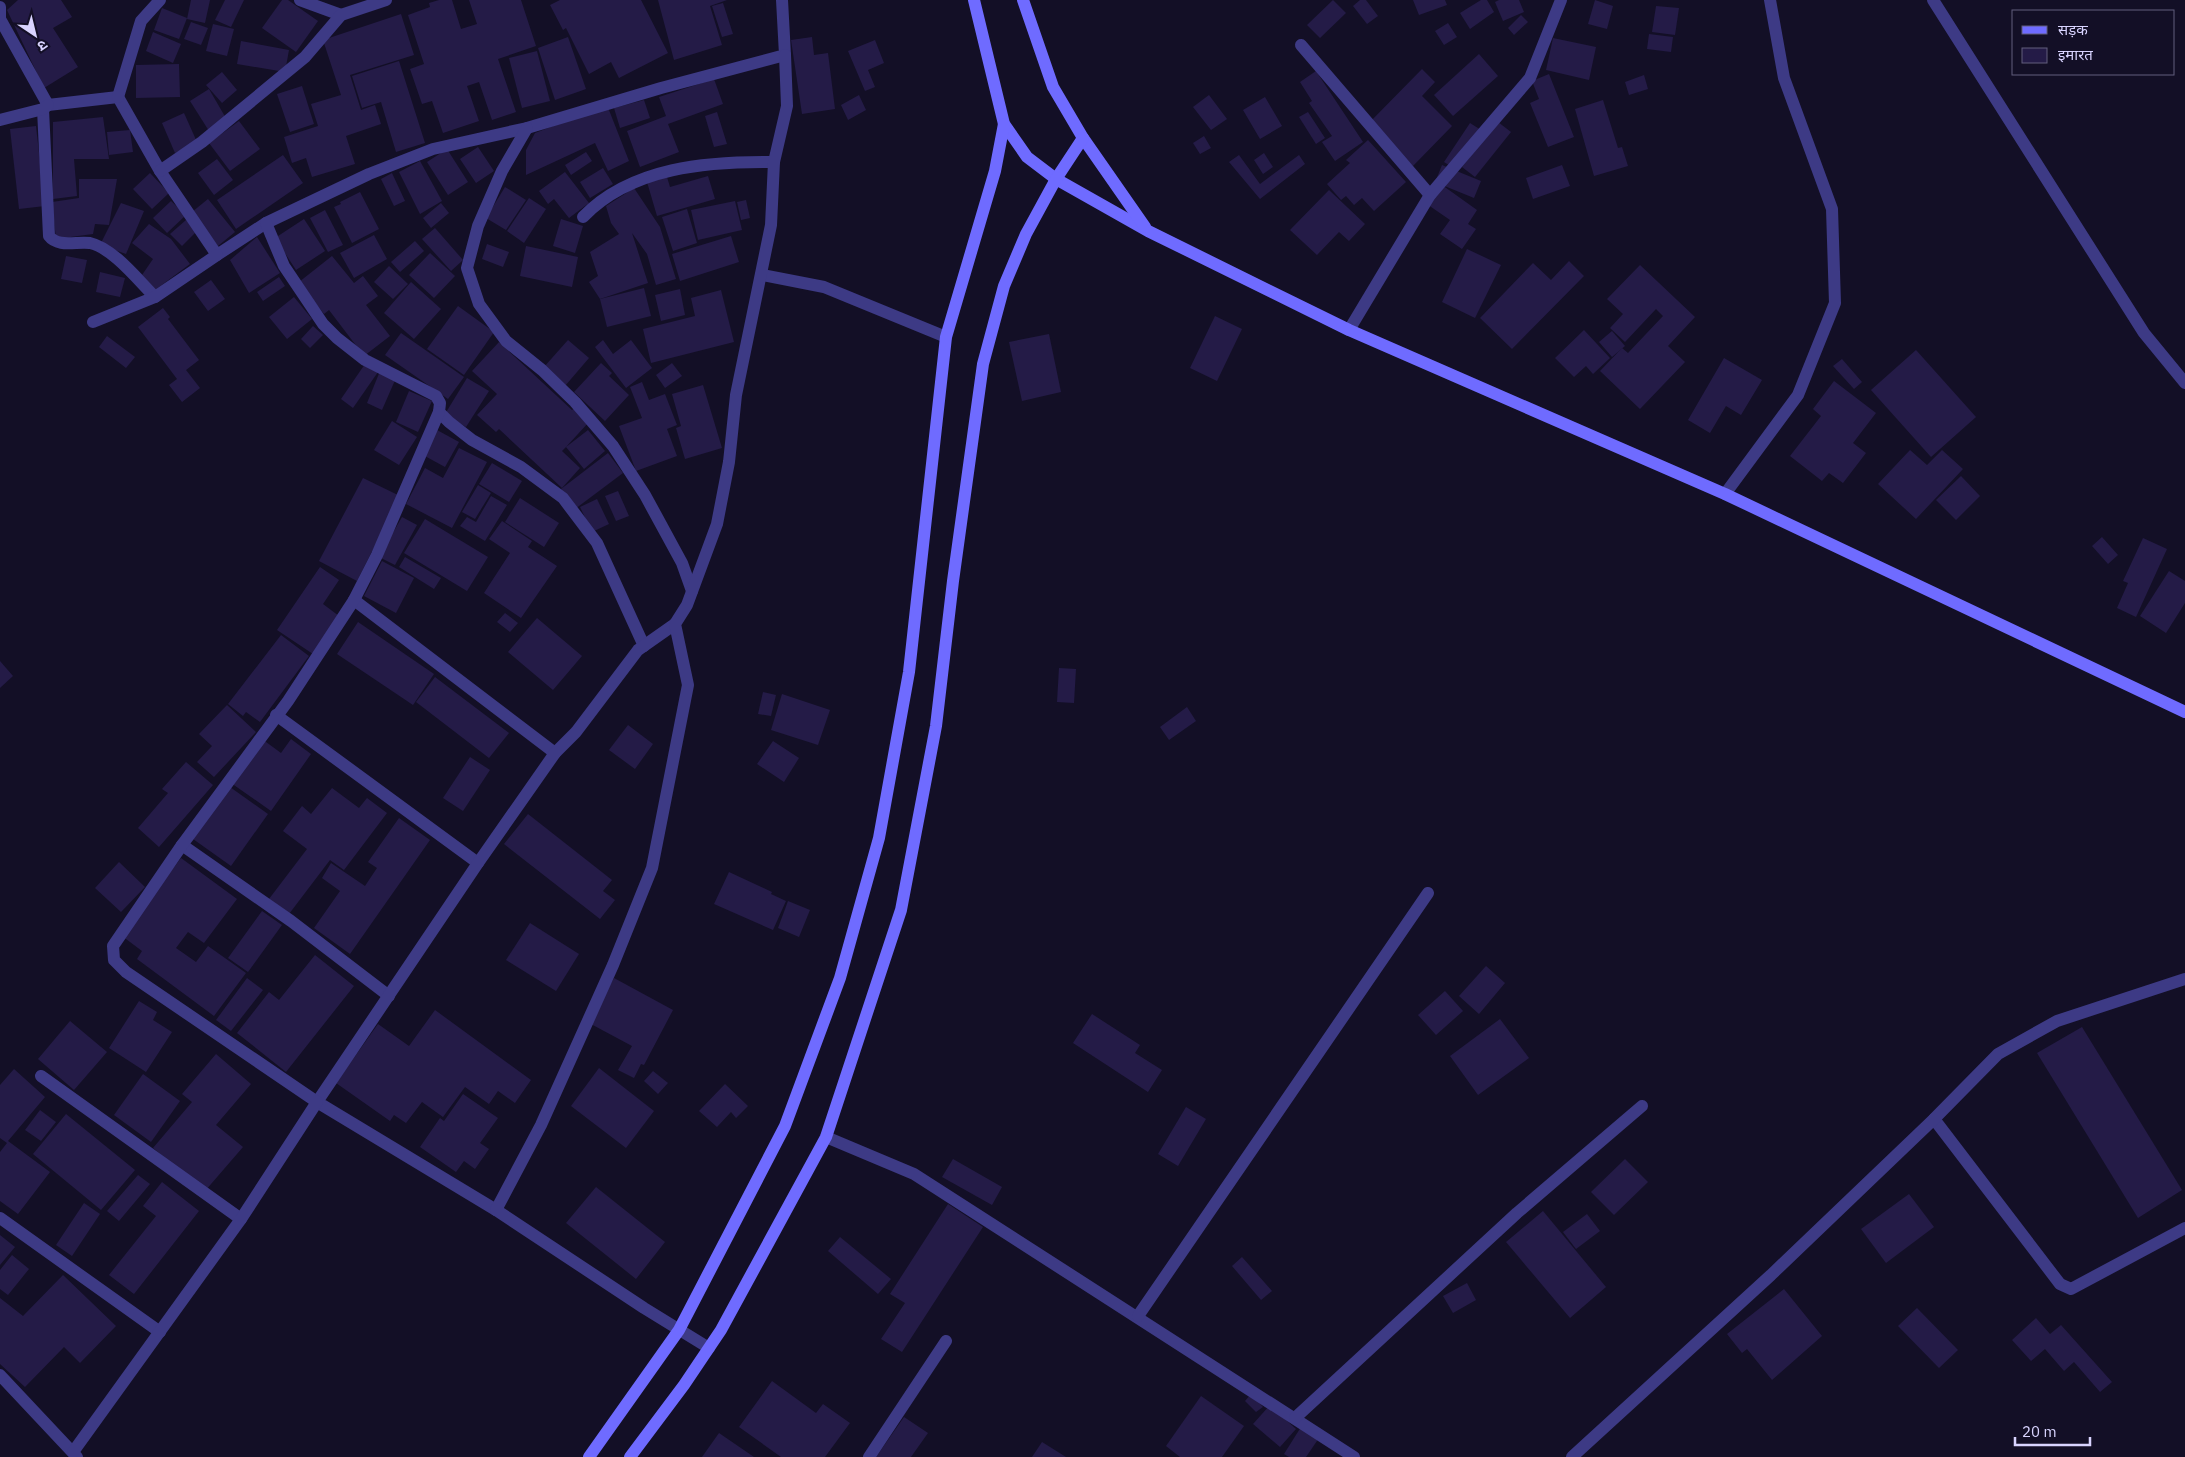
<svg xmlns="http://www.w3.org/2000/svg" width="2185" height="1457" font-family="'IBM Plex Sans','Noto Sans Devanagari',sans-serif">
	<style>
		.building { fill: #241b47 }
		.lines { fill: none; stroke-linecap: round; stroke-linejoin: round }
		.street { stroke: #3d3a85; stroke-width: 12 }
		.secondary { stroke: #6f6bff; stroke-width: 12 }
	</style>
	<rect width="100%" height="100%" fill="#130f26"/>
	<!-- building -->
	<g class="building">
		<path d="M18,0H61L72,17L53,28L78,67L44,88L7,10Z"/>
		<path d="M191,0H210L205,23L187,19Z"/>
		<path d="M225,0H244L231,27L215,20Z"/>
		<path d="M282,0H288L318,21L296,52L262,28Z"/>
		<path d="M439,0H452L461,29L477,24L469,0H521L536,46L498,59L516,112L492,120L479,82L467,86L479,121L443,133L432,101L422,104L410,69L424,64L408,15L430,7L429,3Z"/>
		<path d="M560,0H641L668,53L619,78L611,62L589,74L566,28L563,30L550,5Z"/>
		<path d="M658,0H727L710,6L722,45L674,60Z"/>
		<path d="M1333,0L1346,13L1320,38L1307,25Z"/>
		<path d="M1360,0H1366L1378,16L1367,24L1353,6Z"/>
		<path d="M1413,0H1445L1447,5L1419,15Z"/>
		<path d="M1481,0H1487L1494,12L1470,29L1460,13Z"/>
		<path d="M1499,0H1519L1524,12L1503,21L1495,2Z"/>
		<path d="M1595,0L1613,6L1607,29L1588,24Z"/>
		<path d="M723,3L733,34L722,37L712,6Z"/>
		<path d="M1656,6L1679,8L1675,35L1652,32Z"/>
		<path d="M162,8L187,18L179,39L154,30Z"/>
		<path d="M401,14L414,55L350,75L361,110L375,105L381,124L346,136L355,164L312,177L306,158L292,163L284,137L318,126L311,104L341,95L323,40Z"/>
		<path d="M1521,15L1528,22L1514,35L1508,28Z"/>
		<path d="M191,22L208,28L201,45L184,39Z"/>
		<path d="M1448,23L1457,37L1444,45L1435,31Z"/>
		<path d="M213,24L234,29L227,56L206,51Z"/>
		<path d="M153,32L181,44L173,63L146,51Z"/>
		<path d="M1649,34L1673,37L1671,52L1647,49Z"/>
		<path d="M568,37L586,89L555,100L538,48Z"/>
		<path d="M812,37L814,55L828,53L835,109L802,114L791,40Z"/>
		<path d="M1553,38L1596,47L1589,80L1546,70Z"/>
		<path d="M875,40L884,63L868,70L875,87L865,91L848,51Z"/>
		<path d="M241,41L289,50L285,72L237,64Z"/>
		<path d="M537,51L550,101L522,108L509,58Z"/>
		<path d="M1479,54L1498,76L1453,116L1434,95Z"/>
		<path d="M399,61L425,143L396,152L381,102L362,108L352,76Z"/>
		<path d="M179,64L180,97L136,98V65Z"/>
		<path d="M1422,69L1435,82L1422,96L1452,126L1413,166L1369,123Z"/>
		<path d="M1316,71L1363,142L1335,161L1322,142L1332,136L1309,103L1312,101L1300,82Z"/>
		<path d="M222,72L237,90L222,103L206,85Z"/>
		<path d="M1549,74L1574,137L1548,147L1530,103L1539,99L1532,81Z"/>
		<path d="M1644,75L1648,89L1629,95L1625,82Z"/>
		<path d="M714,79L723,104L668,124L679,152L640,167L627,131L666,116L659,97Z"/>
		<path d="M302,86L314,124L290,132L277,94Z"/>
		<path d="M209,89L227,120L209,131L190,101Z"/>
		<path d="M859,95L866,110L848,120L841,105Z"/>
		<path d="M1209,95L1227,119L1211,130L1193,107Z"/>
		<path d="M1265,97L1282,126L1260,139L1243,110Z"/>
		<path d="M644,100L650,118L620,128L614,108Z"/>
		<path d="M1603,100L1618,148L1622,147L1628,166L1594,176L1575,109Z"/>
		<path d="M607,105L629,161L608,171L595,143L526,175V150L535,133Z"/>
		<path d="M717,112L727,144L714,147L705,116Z"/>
		<path d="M1308,112L1325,138L1316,144L1299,117Z"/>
		<path d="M184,113L197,142L175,153L162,123Z"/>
		<path d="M103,117L109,159H74L77,196L53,199V122Z"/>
		<path d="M239,121L260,149L230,171L209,143Z"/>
		<path d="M1498,122L1511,132L1475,177L1462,167Z"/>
		<path d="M1470,123L1481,130L1455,169L1444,162Z"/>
		<path d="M36,126L45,206L19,209L10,129Z"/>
		<path d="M130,130L133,152L109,155L107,132Z"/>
		<path d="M1204,136L1211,148L1200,154L1193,143Z"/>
		<path d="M1368,140L1406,182L1374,211L1362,198L1354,205L1346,196L1341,200L1327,184L1350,163L1346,160Z"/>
		<path d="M478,147L494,171L476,183L460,159Z"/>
		<path d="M447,149L468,182L448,195L427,162Z"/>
		<path d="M586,152L592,161L571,175L565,165Z"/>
		<path d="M1264,153L1273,167L1263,174L1254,160Z"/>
		<path d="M283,155L303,183L236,229L217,200Z"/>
		<path d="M1239,155L1260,184L1299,155L1305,164L1260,199L1229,162Z"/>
		<path d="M217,159L233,180L214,195L198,173Z"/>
		<path d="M420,161L442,201L420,214L399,172Z"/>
		<path d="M1442,165L1481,181L1474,198L1442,185L1477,210L1468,224L1476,229L1462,249L1440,234L1450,220L1421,200L1436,180Z"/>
		<path d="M1562,165L1570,186L1533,199L1526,178Z"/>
		<path d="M603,168L613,184L590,198L580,182Z"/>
		<path d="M565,172L589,203L569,218L554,199L548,204L539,191Z"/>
		<path d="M150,173L169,193L152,209L133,189Z"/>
		<path d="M392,173L405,201L394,206L381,179Z"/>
		<path d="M708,176L715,199L657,216L647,182L667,177L670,187Z"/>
		<path d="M79,179H117L109,225L95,224L93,234L56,239L52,202L79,198Z"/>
		<path d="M505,187L526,200L506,230L486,218Z"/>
		<path d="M634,188L660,227L676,279L656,285L647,254L632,233L648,283L600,299L589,282L598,276L590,252L619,234L611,223L606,206Z"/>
		<path d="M1329,190L1365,224L1349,241L1339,232L1317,255L1290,230Z"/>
		<path d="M360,192L379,229L352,243L334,207L341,204L340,202Z"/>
		<path d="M529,198L546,209L524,243L507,231Z"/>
		<path d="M208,199L235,232L218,246L192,212Z"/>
		<path d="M746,200L750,218L741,220L737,202Z"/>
		<path d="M171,201L186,215L167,233L153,218Z"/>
		<path d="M735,201L742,230L698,240L691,210Z"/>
		<path d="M121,203L144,211L126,254L100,245Z"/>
		<path d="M441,203L449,213L431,228L423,218Z"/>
		<path d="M687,209L697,243L673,251L662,217Z"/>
		<path d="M325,210L343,245L328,252L310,218Z"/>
		<path d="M304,219L325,251L296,270L275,238Z"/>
		<path d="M561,219L583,226L575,253L553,246Z"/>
		<path d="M186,220L197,231L182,246L170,234Z"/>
		<path d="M149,224L171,239L190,264L155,290L142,275L153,259L132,243Z"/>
		<path d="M435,228L463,260L451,271L422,239Z"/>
		<path d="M374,235L387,259L354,278L340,253Z"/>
		<path d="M731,236L739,262L680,281L672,254Z"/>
		<path d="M257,237L280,273L249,293L230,260Z"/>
		<path d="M415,241L424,251L400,272L391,262Z"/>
		<path d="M487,244L509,252L503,267L482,259Z"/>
		<path d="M526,246L578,257L572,287L520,276Z"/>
		<path d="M1467,249L1501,265L1475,318L1442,302Z"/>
		<path d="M430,253L455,276L434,298L409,275Z"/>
		<path d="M66,256L87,260L82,283L61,279Z"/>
		<path d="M332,256L354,283L363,276L378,296L366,305L390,336L364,356L329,310L324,314L299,282Z"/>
		<path d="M1569,261L1584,276L1512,349L1480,318L1533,263L1551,280Z"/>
		<path d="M1640,265L1695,317L1668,346L1685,362L1640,409L1600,371L1622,348L1628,353L1663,316L1656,309L1625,342L1610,328L1623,314L1607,299Z"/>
		<path d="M389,266L408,284L393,299L374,282Z"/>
		<path d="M100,272L125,278L120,297L96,292Z"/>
		<path d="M279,277L285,286L263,301L257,292Z"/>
		<path d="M211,280L225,299L208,311L194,292Z"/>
		<path d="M411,282L441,309L414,339L384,313Z"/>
		<path d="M644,288L651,316L607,327L600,299Z"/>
		<path d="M680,289L685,315L661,321L655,295Z"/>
		<path d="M721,290L734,342L651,363L643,329L695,316L691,298Z"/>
		<path d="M294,297L312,319L287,339L269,317Z"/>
		<path d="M458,306L494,332L464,375L427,349Z"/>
		<path d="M163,308L170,317L168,319L199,360L186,370L200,388L182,402L169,385L177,379L138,327Z"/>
		<path d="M1215,316L1242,329L1217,381L1190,368Z"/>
		<path d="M313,326L323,335L310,348L301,339Z"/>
		<path d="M1584,330L1610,358L1593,374L1586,366L1574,377L1555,358Z"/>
		<path d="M1612,331L1625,346L1612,357L1599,342Z"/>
		<path d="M401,333L464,377L448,399L385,355Z"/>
		<path d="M1049,334L1061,392L1022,401L1009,342Z"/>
		<path d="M107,336L135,357L126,368L99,347Z"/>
		<path d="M568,340L589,358L565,386L544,367Z"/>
		<path d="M603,340L613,354L631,340L652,368L626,388L595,347Z"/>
		<path d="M499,342L572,410L575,408L589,422L566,447L588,430L605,451L584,469L566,447L562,451L580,468L562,488L499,429L496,432L477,415L497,394L472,371Z"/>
		<path d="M1916,350L1976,417L1931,457L1871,390Z"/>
		<path d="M1724,358L1762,380L1741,415L1726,406L1710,433L1688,420Z"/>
		<path d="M1842,359L1862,382L1854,389L1833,366Z"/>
		<path d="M601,363L612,373L609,376L629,395L605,421L574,392Z"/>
		<path d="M672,363L682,376L665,388L656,375Z"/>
		<path d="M365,364L378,372L353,408L341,399Z"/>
		<path d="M380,371L396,378L382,410L367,403Z"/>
		<path d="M467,378L489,391L466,427L445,414Z"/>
		<path d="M1834,381L1876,413L1853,443L1866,453L1843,483L1829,473L1822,481L1790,456L1821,416L1813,409Z"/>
		<path d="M642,382L649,400L665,394L677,425L667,429L677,456L636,471L619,426L642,418L630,387Z"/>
		<path d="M703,385L722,448L685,459L676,428L681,426L672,394Z"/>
		<path d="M409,391L432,401L418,432L396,422Z"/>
		<path d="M392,421L417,437L399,465L374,450Z"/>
		<path d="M437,430L459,442L445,467L423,455Z"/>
		<path d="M459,448L487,462L452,528L406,504L425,468L443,478Z"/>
		<path d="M1910,450L1927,465L1942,450L1963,469L1916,519L1878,484Z"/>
		<path d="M608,453L623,473L575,509L561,489Z"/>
		<path d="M492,463L522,481L509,502L479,484Z"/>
		<path d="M1961,476L1980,496L1956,520L1936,500Z"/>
		<path d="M363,478L400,496L357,581L319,561Z"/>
		<path d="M478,485L491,493L475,519L462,512Z"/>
		<path d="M618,491L629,516L616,521L605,496Z"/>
		<path d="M491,496L507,505L485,541L460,526L467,517L476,522Z"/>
		<path d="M520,498L559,523L544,547L505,522Z"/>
		<path d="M597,499L609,524L592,532L580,507Z"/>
		<path d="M402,517L417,525L395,565L379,557Z"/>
		<path d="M425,519L488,557L467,591L404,553Z"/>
		<path d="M502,521L532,541L528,547L557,566L521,618L484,593L510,553L489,539Z"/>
		<path d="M2102,537L2118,555L2108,564L2092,546Z"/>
		<path d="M2143,538L2167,549L2136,617L2117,608L2128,583L2123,581Z"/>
		<path d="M405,557L441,578L434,589L399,567Z"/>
		<path d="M382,561L414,578L396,613L364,596Z"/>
		<path d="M320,567L339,580L323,604L339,616L313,654L277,630Z"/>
		<path d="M2169,571L2185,581V603L2166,633L2140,616Z"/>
		<path d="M505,613L518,623L510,632L497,622Z"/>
		<path d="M537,618L582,656L553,690L508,652Z"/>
		<path d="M358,622L434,674L413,705L337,654Z"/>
		<path d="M281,635L309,656L260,722L246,712L243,716L228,704Z"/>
		<path d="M0,661L13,676L0,688Z"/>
		<path d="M1059,668L1076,669L1074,703L1057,702Z"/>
		<path d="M435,677L509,733L489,758L416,702Z"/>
		<path d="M763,692L776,695L771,716L758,714Z"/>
		<path d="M782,694L830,710L818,745L771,730Z"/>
		<path d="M227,705L256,732L214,777L197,762L212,746L199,734Z"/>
		<path d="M1187,707L1196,721L1169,740L1160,727Z"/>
		<path d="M628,725L653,744L635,769L609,750Z"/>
		<path d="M262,739L281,753L291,739L311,754L271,811L231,783Z"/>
		<path d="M773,741L799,758L784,782L757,764Z"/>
		<path d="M470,757L490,770L463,811L443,798Z"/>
		<path d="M186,762L213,785L159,847L138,828L168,793L162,789Z"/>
		<path d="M230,787L268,814L231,866L193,839Z"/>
		<path d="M332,788L359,808L367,798L387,813L344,870L330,860L289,914L269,899L307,849L283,831L302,806L311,814Z"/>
		<path d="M528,814L612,880L603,891L615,900L600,919L504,844Z"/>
		<path d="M399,818L430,840L350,954L314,928L340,891L322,878L331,863L365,886L377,868L368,862Z"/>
		<path d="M181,858L237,899L204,943L188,932L176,948L196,962L208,946L246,973L214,1016L137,959L142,951L122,936Z"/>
		<path d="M119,862L145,887L121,912L95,888Z"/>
		<path d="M729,872L772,892L771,894L786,901L773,930L714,904Z"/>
		<path d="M788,901L810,910L799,937L778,928Z"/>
		<path d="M262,911L282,925L248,972L228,958Z"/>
		<path d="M530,923L579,954L556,991L506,960Z"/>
		<path d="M315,955L354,986L286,1072L237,1033L269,992L279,1000Z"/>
		<path d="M1486,966L1505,983L1479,1014L1459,996Z"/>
		<path d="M247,978L263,990L231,1031L216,1020Z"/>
		<path d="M614,978L673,1010L644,1065L641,1064L634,1078L618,1070L632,1046L589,1023Z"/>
		<path d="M1445,991L1463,1011L1436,1035L1418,1015Z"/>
		<path d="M139,1001L157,1012L153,1020L172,1032L146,1072L109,1048Z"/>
		<path d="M435,1010L531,1080L515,1103L498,1091L489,1104L465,1087L443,1117L422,1102L406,1123L394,1115L390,1121L336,1083L378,1024L409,1046Z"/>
		<path d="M1092,1014L1140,1045L1135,1053L1162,1070L1148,1092L1073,1043Z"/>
		<path d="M1500,1019L1529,1058L1478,1095L1450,1056Z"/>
		<path d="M70,1021L107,1052L74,1090L38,1059Z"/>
		<path d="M2082,1027L2182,1190L2138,1218L2037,1053Z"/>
		<path d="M216,1054L251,1084L216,1125L243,1147L205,1191L153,1148L192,1102L182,1094Z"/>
		<path d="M599,1068L654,1111L626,1148L571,1106Z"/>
		<path d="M14,1069L45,1097L8,1141L50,1172L18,1214L0,1201V1152L7,1143L0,1138V1085Z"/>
		<path d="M653,1071L668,1083L658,1094L644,1081Z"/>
		<path d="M143,1074L180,1101L151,1142L114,1115Z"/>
		<path d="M725,1084L748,1106L736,1118L731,1112L717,1127L699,1111Z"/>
		<path d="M463,1094L498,1118L480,1143L489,1149L475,1169L464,1161L456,1172L420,1147L440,1118L444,1121Z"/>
		<path d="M1186,1107L1206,1119L1178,1166L1158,1154Z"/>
		<path d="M40,1110L56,1122L41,1141L25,1130Z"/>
		<path d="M66,1114L135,1170L101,1210L33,1154Z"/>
		<path d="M953,1159L1002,1187L992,1205L942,1177Z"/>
		<path d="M1625,1159L1648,1182L1614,1215L1591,1192Z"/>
		<path d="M138,1175L150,1184L119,1221L107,1211Z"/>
		<path d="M162,1182L199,1211L134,1294L109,1275L156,1216L143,1206Z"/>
		<path d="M596,1187L665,1242L636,1279L566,1223Z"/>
		<path d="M1909,1194L1934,1227L1886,1263L1861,1229Z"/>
		<path d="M84,1203L100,1214L72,1256L56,1245Z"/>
		<path d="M948,1204L983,1227L902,1352L881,1339L905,1303L890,1294Z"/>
		<path d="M1543,1211L1606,1287L1570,1318L1506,1242Z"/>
		<path d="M1587,1214L1600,1231L1576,1249L1563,1232Z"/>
		<path d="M0,1235L15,1247L0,1265Z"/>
		<path d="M840,1237L891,1279L878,1294L828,1251Z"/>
		<path d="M12,1255L29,1269L8,1295L0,1289V1270Z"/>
		<path d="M1242,1257L1272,1291L1261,1300L1232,1266Z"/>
		<path d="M63,1275L116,1326L80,1363L64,1347L25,1387L0,1364V1298L23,1316Z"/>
		<path d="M1467,1283L1476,1300L1453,1313L1443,1296Z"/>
		<path d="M1784,1289L1822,1336L1772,1380L1747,1349L1742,1353L1727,1334Z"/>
		<path d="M1917,1308L1958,1350L1939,1368L1898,1326Z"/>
		<path d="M2036,1318L2050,1334L2061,1325L2112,1382L2100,1392L2074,1362L2064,1371L2045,1349L2031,1361L2012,1340Z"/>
		<path d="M772,1381L816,1413L823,1404L850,1423L825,1457H781L739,1427Z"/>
		<path d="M1251,1394L1263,1407L1256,1412L1245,1401Z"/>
		<path d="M1201,1396L1244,1426L1222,1457H1180L1166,1446Z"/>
		<path d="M1270,1405L1296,1429L1280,1447L1253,1424Z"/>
		<path d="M904,1417L928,1433L911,1457H876Z"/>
		<path d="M1301,1427L1319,1438L1306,1457H1289L1284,1454Z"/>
		<path d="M719,1433L754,1457H702Z"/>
		<path d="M1042,1442L1066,1457H1032Z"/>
	</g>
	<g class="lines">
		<!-- street -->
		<g class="street">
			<path d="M300,0L341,15"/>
			<path d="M1933,0L2144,333L2185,383"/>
			<path d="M0,7V19L48,105L118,97L160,171L217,255L266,223L369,174L433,149L527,128L661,88L785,55L782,0"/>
			<path d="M1301,45L1430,195"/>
			<path d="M118,97L141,21L160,0"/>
			<path d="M43,109L49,236C58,248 77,241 90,243C113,248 138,280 155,297"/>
			<path d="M0,120L43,109L48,105"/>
			<path d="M527,128L502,171L478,226L467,268L479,304L506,341L542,370L575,402L613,446L645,495L682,563L692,591"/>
			<path d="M160,171L202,142L305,57L341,15L386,0"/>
			<path d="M583,217C631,167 708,161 774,162"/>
			<path d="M266,223L284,266L323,324L337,338L365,360L436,396L440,403L439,412L449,422L472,440L521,467L563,498L597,543L644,646"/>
			<path d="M762,275L824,287L946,337"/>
			<path d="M93,322L155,297L217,255"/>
			<path d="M1349,330L1430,195L1530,78L1561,0"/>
			<path d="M1725,494L1798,395L1835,303L1832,209L1784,78L1770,0"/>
			<path d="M354,600L555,753"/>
			<path d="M276,715L478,863"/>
			<path d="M182,845L291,921L389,996"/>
			<path d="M41,1076L241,1219"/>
			<path d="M1934,1119L2060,1284L2071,1289L2185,1228"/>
			<path d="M826,1137L914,1174L1354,1457"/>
			<path d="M496,1210L317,1102L478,863L555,753L576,732L638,650L675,624"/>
			<path d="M0,1218L160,1332"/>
			<path d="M1138,1316L1428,893"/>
			<path d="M709,1348L644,1308L496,1210L541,1125L613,965L652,868L688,685L675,624L687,605L717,524L729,462L736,395L771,225L774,162L787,106L785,55"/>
			<path d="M0,1375L77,1457"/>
			<path d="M1295,1418L1517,1213L1642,1106"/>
			<path d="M73,1452L241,1219L317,1102L126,972L114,960L113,946L182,845L288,701L354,600L377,555L439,412"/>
			<path d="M869,1457L946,1341"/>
			<path d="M1572,1457L1771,1275L1934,1119L1998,1054L2057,1021L2185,979"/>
		</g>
		<!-- secondary -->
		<g class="secondary">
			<path d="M974,0L1004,124L1027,157L1056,179L1148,231L1349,330L1725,494L2185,712"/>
			<path d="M1023,0L1053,87L1083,138L1145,227"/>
			<path d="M589,1457L679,1330L785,1126L840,978L879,838L909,672L946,337L995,171L1004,124"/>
			<path d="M630,1457L684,1385L721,1330L826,1137L901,910L936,726L953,581L983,364L1004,286L1026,234L1056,179L1083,138"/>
		</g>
	</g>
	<!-- legend -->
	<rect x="2012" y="10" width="162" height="65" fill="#130f26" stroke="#625e7d"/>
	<rect x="2022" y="26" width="25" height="8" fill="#6f6bff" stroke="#625e7d"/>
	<text x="2058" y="35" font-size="15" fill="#d9d4ff">सड़क</text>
	<rect x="2022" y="48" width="25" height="15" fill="#241b47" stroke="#625e7d"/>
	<text x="2058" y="60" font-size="15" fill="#d9d4ff">इमारत</text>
	<!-- north arrow -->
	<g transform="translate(35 35) rotate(145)" stroke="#130f26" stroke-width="4" paint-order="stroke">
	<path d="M0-4L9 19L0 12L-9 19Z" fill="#d9d4ff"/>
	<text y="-8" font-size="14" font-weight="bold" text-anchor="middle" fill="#d9d4ff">उ</text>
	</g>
	<!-- scale -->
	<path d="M2015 1437v8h75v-8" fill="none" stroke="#d9d4ff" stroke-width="2.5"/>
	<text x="2022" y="1437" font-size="15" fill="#d9d4ff" stroke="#130f26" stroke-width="4" paint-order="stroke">20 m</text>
</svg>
